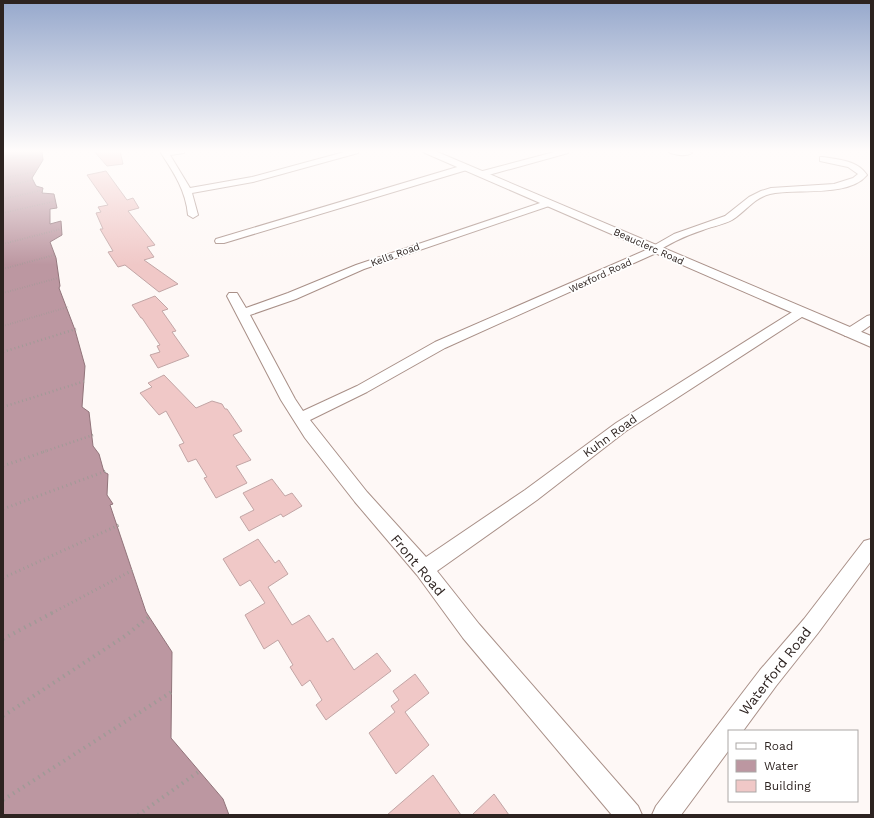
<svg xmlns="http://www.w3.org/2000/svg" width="874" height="818" font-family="'Work Sans',sans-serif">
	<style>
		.water { fill: #bc97a1; stroke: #91747a }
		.building { fill: #f0c8c7; stroke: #c2a5a5 }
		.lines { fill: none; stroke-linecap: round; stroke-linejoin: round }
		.minor-casing { stroke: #a99088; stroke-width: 2 }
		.tertiary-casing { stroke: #a99088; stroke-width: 2 }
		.path-far4 { stroke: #a19a97; stroke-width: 1.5; stroke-dasharray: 0.5 2; stroke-linecap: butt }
		.path-far3 { stroke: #a19a97; stroke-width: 2; stroke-dasharray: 0.5 2; stroke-linecap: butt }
		.path-far2 { stroke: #a19a97; stroke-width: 2.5; stroke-dasharray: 1 3; stroke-linecap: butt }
		.path-far1 { stroke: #a19a97; stroke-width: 3; stroke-dasharray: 1 3.5; stroke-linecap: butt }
		.path { stroke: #a19a97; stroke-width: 4; stroke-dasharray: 1.5 4.5; stroke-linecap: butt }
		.minor { fill: #fff; fill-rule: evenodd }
		.tertiary { fill: #fff; fill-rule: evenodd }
		.labels { text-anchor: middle; stroke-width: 3.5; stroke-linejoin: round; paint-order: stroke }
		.far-street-label { font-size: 10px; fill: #2d2320; stroke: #fff }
		.street-label { font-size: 12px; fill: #2d2320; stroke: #fff }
		.near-street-label { font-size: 14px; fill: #2d2320; stroke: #fff }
	</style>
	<rect width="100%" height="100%" fill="#fef8f6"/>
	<!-- water -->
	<path class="water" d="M3,151H42L43,160L32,178L36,186L43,188L42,193L54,194L57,208L50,209V224L61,221L62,235L50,242L56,258L60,286L59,288L75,330L85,366L82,407L89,412L93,446L99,454L104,472L108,474L107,495L113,504L110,505L146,612L172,652L171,738L223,799L229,815H3Z"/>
	<!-- building -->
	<g class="building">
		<path d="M94,151H120L123,164L107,166Z"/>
		<path d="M106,171L127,200L133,198L139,208L128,211L155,245L147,247L154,257L144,260L178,284L159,292L125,265L118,267L108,252L113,251L100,229H103L96,213L101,212L98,207L108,205L87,175Z"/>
		<path d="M155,296L168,309L162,311L176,331L172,332L189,356L158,368L150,355L160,352L157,346L160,345L142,318H141L132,305Z"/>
		<path d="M164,375L196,408L212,401L222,404L225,409H227L242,431L233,435L251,460L236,466L247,483L216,498L204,478L207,477L196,459L188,462L179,445L184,443L166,411L159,415L140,393L152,387L148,383Z"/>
		<path d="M272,479L285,496L292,493L302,506L283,517L281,514L249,531L240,517L254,510L243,493Z"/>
		<path d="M258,539L275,563L279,560L288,574L268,587L292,625L309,615L327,642L333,638L354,670L377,653L391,671L326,720L316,705L322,700L310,680L302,686L290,667L293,665L278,640L264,649L245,615L265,603L250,580L240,586L223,559Z"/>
		<path d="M415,674L429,693L405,712L429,745L396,774L369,733L395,712L391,706L399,700L393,691Z"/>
		<path d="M433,775L461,815H387Z"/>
		<path d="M494,794L509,815H472Z"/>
	</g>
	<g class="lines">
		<defs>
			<g id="minor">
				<path d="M162,151H185L184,153L170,155L190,188L252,177L348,151H359L358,153L253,182L192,193L198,215L193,218L188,215C186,191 174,173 161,153Z"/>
				<path d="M558,151H569L568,153L485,176L482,177L478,174L479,172Z"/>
				<path d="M667,151H687L692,153C686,157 673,155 667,151Z"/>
				<path d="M820,157H823C839,160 857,160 867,175C848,198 796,188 770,194C754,198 745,212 732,220C723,225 713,226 703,230C685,236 669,243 654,254L445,348L367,392L310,420L367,492L426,557L525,490L616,423L797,309H805L807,312L805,315L626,431L537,500L437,571L479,624L638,806L642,815H612L463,638L417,575L355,502L305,438L281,400L227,296L229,293H237L246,308L288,293L356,265L546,201L549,200L554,203L552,205L364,269L296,299L250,315L295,399L303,411L357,386L435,342L646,250L674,234L725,216L749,197L761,191L771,188L834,184L853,178L858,174L848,167L820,161Z"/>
				<path d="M464,165H467L471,167L470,169L224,243H216L215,241L216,239Z"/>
				<path d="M871,315V325L855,336H845L844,333L845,330L867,316Z"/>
				<path d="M871,539V561L818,633L776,686L743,731H729V750L681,815H652L656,806L760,670L804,619L864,541Z"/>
			</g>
			<path id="tertiary" d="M423,151H435L871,336V347L425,153Z"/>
		</defs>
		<!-- minor casing -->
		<use href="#minor" class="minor-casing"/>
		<!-- tertiary casing -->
		<use href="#tertiary" class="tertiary-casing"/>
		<!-- path-far4 -->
		<g class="path-far4">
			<path d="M3,159L43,153"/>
			<path d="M3,178L35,172"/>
			<path d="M3,186L34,180"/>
			<path d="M3,199L43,190"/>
			<path d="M3,213L56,201"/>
		</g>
		<!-- path-far3 -->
		<g class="path-far3">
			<path d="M3,244L61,229"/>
			<path d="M3,269L54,255"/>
			<path d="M3,293L58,278"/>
			<path d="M3,326L68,307"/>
		</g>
		<!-- path-far2 -->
		<g class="path-far2">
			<path d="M3,326H5"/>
			<path d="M3,352L76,329"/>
			<path d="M3,407L85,381"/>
			<path d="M43,452L93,435"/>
		</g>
		<!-- path-far1 -->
		<g class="path-far1">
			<path d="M3,466L46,451"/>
			<path d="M3,509L106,471"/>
			<path d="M3,578L119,525"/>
			<path d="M52,613L133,570"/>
		</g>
		<!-- path -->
		<g class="path">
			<path d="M3,639L54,612"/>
			<path d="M3,716L125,636L150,616"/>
			<path d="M3,800L173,691"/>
			<path d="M138,815L201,770"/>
		</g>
		<!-- minor -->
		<use href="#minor" class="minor"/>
		<!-- tertiary -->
		<use href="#tertiary" class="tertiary"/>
	</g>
	<!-- sky -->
	<linearGradient id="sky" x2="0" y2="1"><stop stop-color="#96a8cc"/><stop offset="0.57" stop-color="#fffcfb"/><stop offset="1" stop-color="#fffcfb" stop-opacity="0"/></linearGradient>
	<rect width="874" height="265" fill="url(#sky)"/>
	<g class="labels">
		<!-- far-street labels -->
		<g class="far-street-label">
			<text transform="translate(649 246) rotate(24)" y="4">Beauclerc Road</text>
			<text transform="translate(395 254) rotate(-20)" y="4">Kells Road</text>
			<text transform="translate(600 275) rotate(-25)" y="4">Wexford Road</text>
		</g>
		<!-- street labels -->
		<g class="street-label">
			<text transform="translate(610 436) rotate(-36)" y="4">Kuhn Road</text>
		</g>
		<!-- near-street labels -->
		<g class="near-street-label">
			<text transform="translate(418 565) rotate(50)" y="5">Front Road</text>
			<text transform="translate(775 671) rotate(-52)" y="5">Waterford Road</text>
		</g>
	</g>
	<!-- border -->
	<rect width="874" height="818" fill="none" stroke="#2d2320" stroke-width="8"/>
	<!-- legend -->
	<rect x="728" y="730" width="130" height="72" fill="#ffffff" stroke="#aba7a6"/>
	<rect x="736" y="743" width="20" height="6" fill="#ffffff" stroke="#aba7a6"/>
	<text x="764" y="750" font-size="12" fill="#2d2320">Road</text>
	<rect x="736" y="760" width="20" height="12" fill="#bc97a1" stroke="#aba7a6"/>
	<text x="764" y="770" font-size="12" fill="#2d2320">Water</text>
	<rect x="736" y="780" width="20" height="12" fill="#f0c8c7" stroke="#aba7a6"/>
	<text x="764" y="790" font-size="12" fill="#2d2320">Building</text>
</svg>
